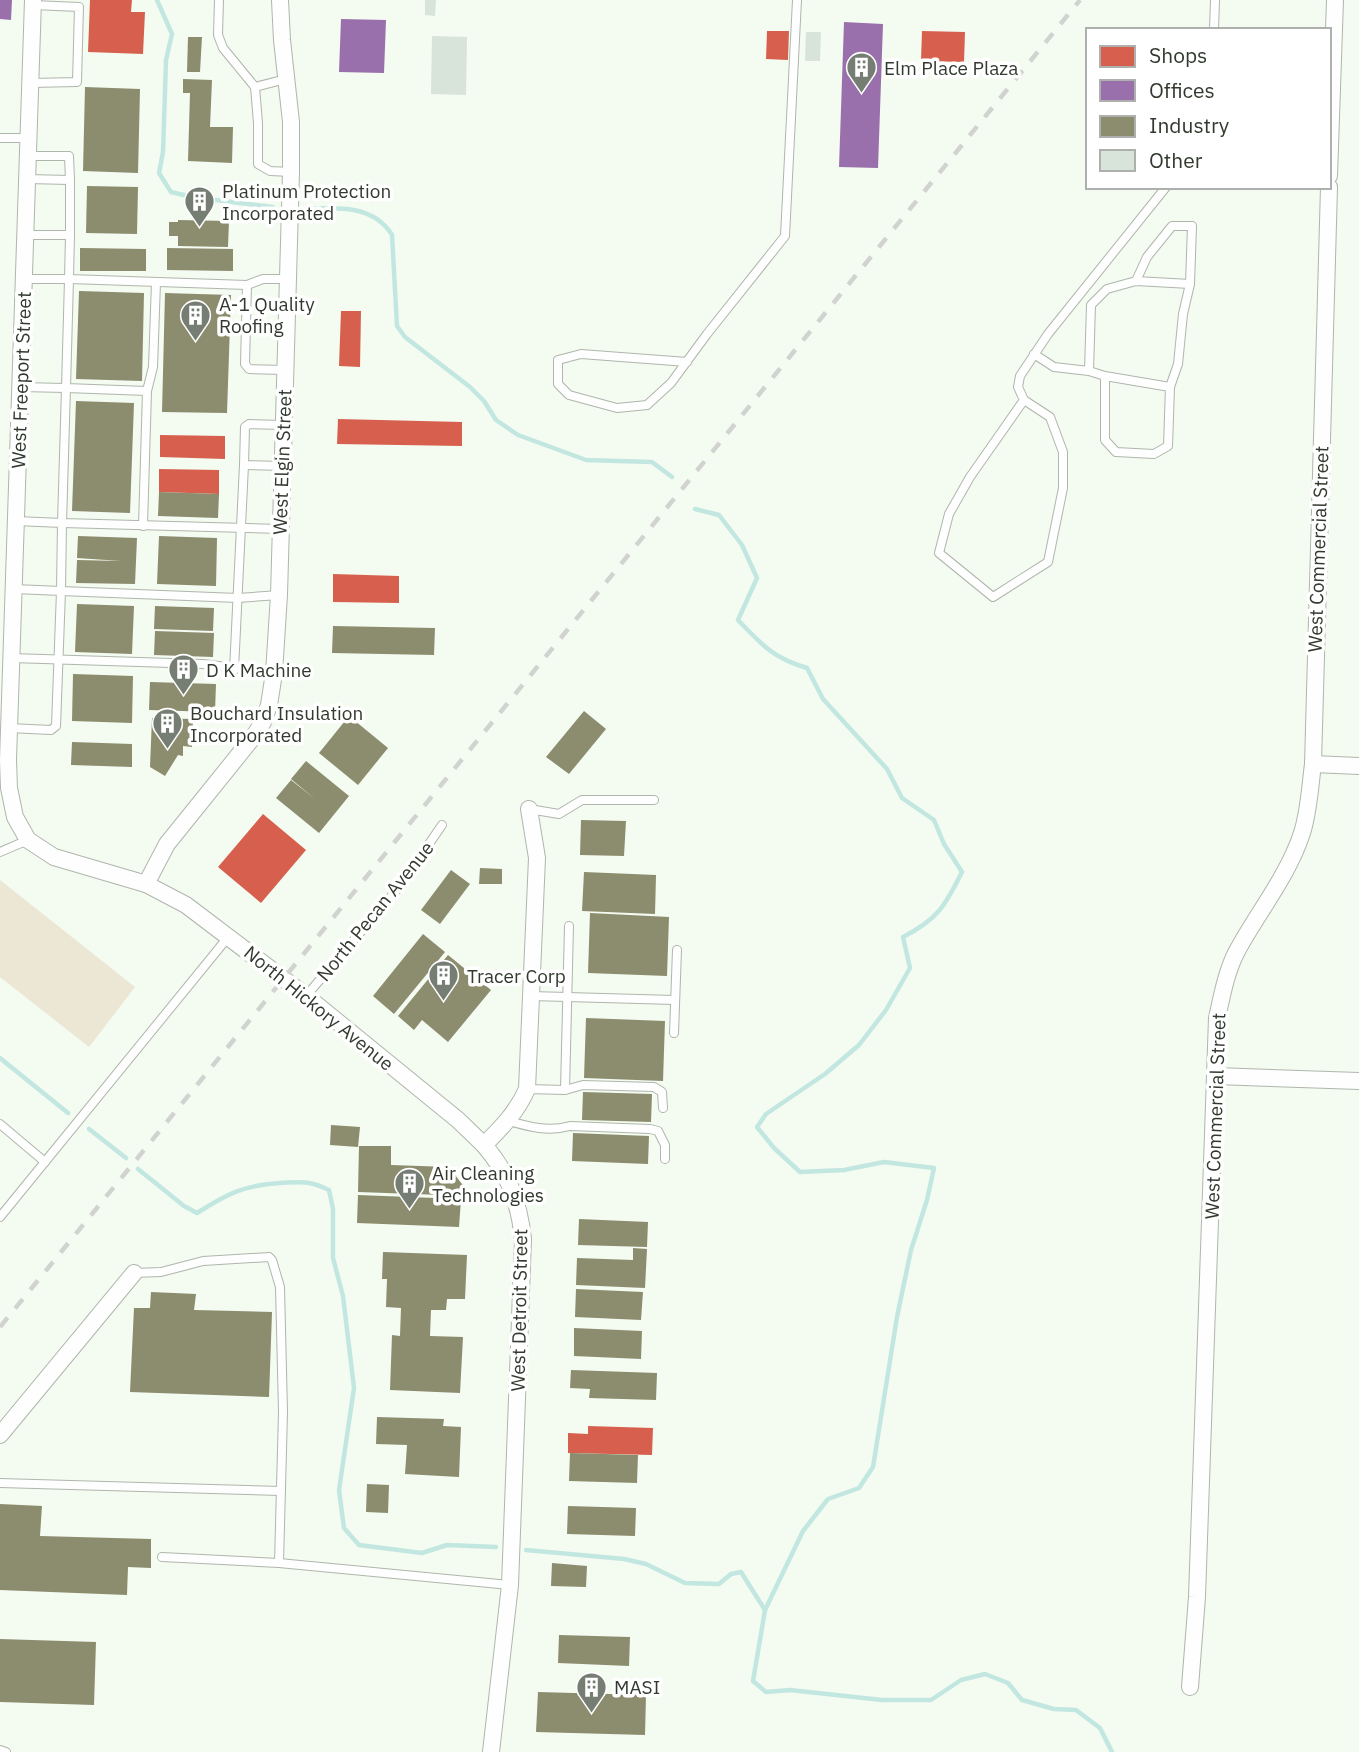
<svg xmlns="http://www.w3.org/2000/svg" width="1359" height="1752" font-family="'IBM Plex Sans',sans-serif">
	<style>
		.green { fill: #ece7d4 }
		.shops { fill: #d6604d }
		.offices { fill: #9970ab }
		.industry { fill: #8c8c6e }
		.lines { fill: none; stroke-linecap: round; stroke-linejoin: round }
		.stream { stroke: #c2e7e0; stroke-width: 4.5 }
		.building { fill: #d8e3da }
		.lane-casing { stroke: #afb6ac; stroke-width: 10 }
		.street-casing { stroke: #afb6ac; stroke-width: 18 }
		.lane { stroke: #fdfefd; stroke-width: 8 }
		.street { stroke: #fdfefd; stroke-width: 16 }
		.rail { stroke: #d1d3d1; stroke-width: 4.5; stroke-dasharray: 12 12; stroke-linecap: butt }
		.labels { text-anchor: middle; stroke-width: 7; stroke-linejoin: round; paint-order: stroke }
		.poi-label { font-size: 19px; fill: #323a2f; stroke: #fff; text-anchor: start }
		.street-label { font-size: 19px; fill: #323a2f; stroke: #fff }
	</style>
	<rect width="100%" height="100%" fill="#f4fbf1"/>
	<!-- green -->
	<path class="green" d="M0,880L135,987L89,1047L0,977Z"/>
	<!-- shops -->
	<g class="shops">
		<path d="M90,0H132L131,12H145L143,54L88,52Z"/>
		<path d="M767,31H789L788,60L766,59Z"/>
		<path d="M922,31L965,32L964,62L921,61Z"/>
		<path d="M341,311H361L360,367L339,366Z"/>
		<path d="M338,419L462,422V446L337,444Z"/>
		<path d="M160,435L225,436V459L160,457Z"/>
		<path d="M159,469L219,470V494L159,492Z"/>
		<path d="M333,574L399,576V603L333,602Z"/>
		<path d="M263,814L306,850L261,903L218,867Z"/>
		<path d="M588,1426L653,1428L652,1455L568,1453V1433L588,1434Z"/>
	</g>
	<!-- offices -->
	<g class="offices">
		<path d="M0,0H12L11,20L0,19Z"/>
		<path d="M341,19L386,20L384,73L339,72Z"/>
		<path d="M844,22L883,24L878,168L839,167Z"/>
	</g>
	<!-- industry -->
	<g class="industry">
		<path d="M188,37H202L200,72H187Z"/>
		<path d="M183,79L212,80L210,127H233L232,163L188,161L190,93H183Z"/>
		<path d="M85,87L140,89L138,173L83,171Z"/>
		<path d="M87,186L138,187L137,234L86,233Z"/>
		<path d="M178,220L229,221L228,247L178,246V236H169V222H178Z"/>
		<path d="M80,248L146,249V271H80Z"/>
		<path d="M167,248L233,249V271L167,270Z"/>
		<path d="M79,291L144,293L142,381L76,379Z"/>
		<path d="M165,293L231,295L227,413L162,412Z"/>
		<path d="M76,401L134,403L130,513L72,511Z"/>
		<path d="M159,492L219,494L218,518L158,516Z"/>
		<path d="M78,536L137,538L135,584L76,583L77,560L121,561L77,558Z"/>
		<path d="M159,536L217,538L216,586L157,584Z"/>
		<path d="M77,604L134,606L132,654L75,652Z"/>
		<path d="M155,606L214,608L213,631L154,629Z"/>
		<path d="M333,626L435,628L434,655L332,653Z"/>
		<path d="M155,631L214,633L213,657L154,655Z"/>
		<path d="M73,674L133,676L132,723L72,721Z"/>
		<path d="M150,682L216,684L215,712L149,710Z"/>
		<path d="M584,711L606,729L569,774L546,757Z"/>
		<path d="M349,716L388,748L358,785L319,753Z"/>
		<path d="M152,718L193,719L192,747L183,746V756L178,755L165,776L150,767Z"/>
		<path d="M72,742L132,744V767L71,765Z"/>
		<path d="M306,761L349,796L319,833L276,798L291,780L315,799L291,779Z"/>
		<path d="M581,820L626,821L624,856L580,855Z"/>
		<path d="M480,868L502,869V884H479Z"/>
		<path d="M451,870L470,884L440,924L421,910Z"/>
		<path d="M584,872L656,875L655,914L582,911Z"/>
		<path d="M590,913L669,917L667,976L588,973Z"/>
		<path d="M423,934L445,952L394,1014L373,996Z"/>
		<path d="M448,955L491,990L448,1042L422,1020L414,1030L398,1016Z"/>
		<path d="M586,1018L665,1021L663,1081L584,1078Z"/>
		<path d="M583,1092L652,1094L651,1122L582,1120Z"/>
		<path d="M331,1125L360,1127L358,1147L330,1145Z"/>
		<path d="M573,1133L649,1136L648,1164L572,1161Z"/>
		<path d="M359,1146H391V1165L449,1167L471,1196L358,1192Z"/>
		<path d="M358,1195L461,1199L459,1227L357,1223Z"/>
		<path d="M579,1219L648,1222L647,1247L578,1245Z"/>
		<path d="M633,1248L647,1249L645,1288L576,1285L577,1258L633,1260Z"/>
		<path d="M383,1252L467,1255L465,1299H447L446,1310H431L430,1336L463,1337L460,1393L390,1390L392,1335L400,1336L401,1308L386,1307L387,1279H382Z"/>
		<path d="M576,1289L643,1292L641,1320L575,1317Z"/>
		<path d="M151,1292L196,1294L194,1310L272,1312L269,1397L130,1392L134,1308H150Z"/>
		<path d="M574,1328L642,1331L641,1359L574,1356Z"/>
		<path d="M571,1370L657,1373L656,1400L589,1398L590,1389L570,1388Z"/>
		<path d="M377,1417L444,1419L443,1426L461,1427L459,1477L405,1474L407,1445L376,1444Z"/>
		<path d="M570,1453L638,1455L637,1483L569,1481Z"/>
		<path d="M367,1484L389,1485L388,1513L366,1512Z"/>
		<path d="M0,1504L42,1506L40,1536L151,1539V1568L128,1567L127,1595L0,1590Z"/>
		<path d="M568,1506L636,1508L635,1536L567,1534Z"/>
		<path d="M552,1563L587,1566L586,1587L551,1586Z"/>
		<path d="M559,1635L630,1637L629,1666L558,1663Z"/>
		<path d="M0,1639L96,1642L94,1705L0,1702Z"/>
		<path d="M538,1692L646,1695L645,1735L536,1732Z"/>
	</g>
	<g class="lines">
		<!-- stream -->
		<g class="stream">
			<path d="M157,0L172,34L166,60L163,152L159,173L171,192L192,197L273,207"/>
			<path d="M306,209C337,207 374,205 392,235L397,326L405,337L470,387L484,401L496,420L518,435L586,460L652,462L672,477"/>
			<path d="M695,509L719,515L742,545L757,578L738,620C762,645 773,658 807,668L823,699L887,769L902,798L934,820L944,844L962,872C945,906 938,919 903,937L910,968L886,1010L859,1045L825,1074L766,1114L757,1127L774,1148L800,1172L844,1170L884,1162L934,1168L927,1200L911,1250L897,1317L873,1467L859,1488L828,1499L803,1531L765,1610L753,1681L766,1692L790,1690L882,1700H931L961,1680L985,1674L1008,1683L1022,1700L1054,1709L1076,1710L1100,1728L1112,1752"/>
			<path d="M0,1058L68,1113"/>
			<path d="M89,1129L126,1158"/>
			<path d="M138,1169L184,1206L197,1213C227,1194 244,1185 280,1183C302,1182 309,1180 329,1190L333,1209V1258L343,1296L354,1388L339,1490L344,1528L359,1545L422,1553L447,1545L496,1547"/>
			<path d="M526,1550L624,1559L646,1564L685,1583L719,1584L731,1574L741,1572L765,1610"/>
		</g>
	</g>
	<!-- building -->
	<g class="building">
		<path d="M425,0H436L435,16L425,15Z"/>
		<path d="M806,32H821L820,61H805Z"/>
		<path d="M432,36L467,37L466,95L431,94Z"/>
	</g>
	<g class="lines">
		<defs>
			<g id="lane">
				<path d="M219,0L218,35L223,48L255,87"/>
				<path d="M1214,30L1215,0"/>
				<path d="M286,79L255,87L258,123V164L270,171L291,172"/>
				<path d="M30,83L77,82L79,7L33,5"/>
				<path d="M0,138H28"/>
				<path d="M28,156H69L70,180"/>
				<path d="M27,179L70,180V235"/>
				<path d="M26,235H70L69,279L247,285L263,279H286"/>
				<path d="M24,279H69L66,388L147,391L143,526"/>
				<path d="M1136,281L1147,257L1172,226H1192L1190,284L1183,314L1178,364L1170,387"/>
				<path d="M247,285L245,364L249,369L284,370"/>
				<path d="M1034,354L1054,367L1089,371L1105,376L1170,387L1168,446L1154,454L1116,452L1105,440V376"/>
				<path d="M687,362L581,354L558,360V384L569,395L617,408L647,405L671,383L707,334L785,236L797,0"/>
				<path d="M1089,371L1091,305L1107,289L1136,281L1190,284"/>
				<path d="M20,387L66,388L62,523L280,529"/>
				<path d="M147,391L153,367L156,282"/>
				<path d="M1024,400L970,477L949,514L939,553L993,597L1048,562L1063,488V452L1050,417L1024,400L1018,387L1020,376L1048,334L1166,187"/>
				<path d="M282,466L244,465L245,427L249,424L283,425"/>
				<path d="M16,521L62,523L61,591L238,598L279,595"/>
				<path d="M11,658L203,664L274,673"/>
				<path d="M234,670L244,465"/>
				<path d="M9,728L51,730L56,726L61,591L15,589"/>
				<path d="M529,809L559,814L582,800H654"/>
				<path d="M0,852L28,840"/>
				<path d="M306,996L400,886L442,825"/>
				<path d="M531,996L675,1000"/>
				<path d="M674,1033L677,950"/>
				<path d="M527,1089L565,1090L583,1085L654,1087L662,1092L663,1108"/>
				<path d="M565,1090L569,926"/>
				<path d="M509,1121C530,1127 548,1132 570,1126L650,1129L658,1131L665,1145V1159"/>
				<path d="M0,1124L45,1162"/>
				<path d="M0,1217L229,936"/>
				<path d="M134,1273L161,1272L203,1261L269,1257L272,1260L280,1287L283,1412L279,1563"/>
				<path d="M0,1483L281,1491"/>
				<path d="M162,1557L279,1563L510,1585"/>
				<path d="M0,1750L6,1752"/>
			</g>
			<g id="street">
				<path d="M33,0L8,760L9,788L15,817L28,840L54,857L146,884L186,905L306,996L458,1120L484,1145"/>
				<path d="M1329,176L1335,0"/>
				<path d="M1313,764L1359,766"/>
				<path d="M146,884L167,844L254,736L263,722L269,705L274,673L279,595L291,172V122L282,40L280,0"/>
				<path d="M1216,1076L1359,1081"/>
				<path d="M0,1435L134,1273"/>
				<path d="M1190,1687L1197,1597L1217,1018C1222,996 1226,972 1237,951C1258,912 1288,876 1302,833C1309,811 1310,787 1313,764L1329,187"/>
				<path d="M491,1752L510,1585L523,1239C519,1202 509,1174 484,1145C502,1127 517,1112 527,1089L537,858L529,809"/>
			</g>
		</defs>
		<!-- lane casing -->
		<use href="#lane" class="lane-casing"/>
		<!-- street casing -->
		<use href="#street" class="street-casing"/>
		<!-- lane -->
		<use href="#lane" class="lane"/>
		<!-- street -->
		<use href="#street" class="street"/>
		<!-- rail -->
		<path class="rail" d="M0,1327L1080,0"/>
	</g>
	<!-- icons -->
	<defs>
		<symbol id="building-pin" viewBox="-11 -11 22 30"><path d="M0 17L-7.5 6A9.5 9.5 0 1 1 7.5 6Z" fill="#767e73" stroke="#fff"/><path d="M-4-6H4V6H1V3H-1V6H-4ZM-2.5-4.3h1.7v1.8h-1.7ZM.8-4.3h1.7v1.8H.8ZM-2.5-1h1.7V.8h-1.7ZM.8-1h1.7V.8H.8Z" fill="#fff"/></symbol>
	</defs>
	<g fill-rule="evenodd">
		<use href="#building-pin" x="844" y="50" width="35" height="47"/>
		<use href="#building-pin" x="182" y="184" width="35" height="47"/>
		<use href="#building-pin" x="178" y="298" width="35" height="47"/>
		<use href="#building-pin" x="166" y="652" width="35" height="47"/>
		<use href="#building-pin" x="150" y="706" width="35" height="47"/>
		<use href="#building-pin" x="426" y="958" width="35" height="47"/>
		<use href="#building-pin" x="392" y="1166" width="35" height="47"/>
		<use href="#building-pin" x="574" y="1670" width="35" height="47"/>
	</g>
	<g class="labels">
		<!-- poi labels -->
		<g class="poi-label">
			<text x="884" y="75">Elm Place Plaza</text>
			<text x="222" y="198">Platinum Protection<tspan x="222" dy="22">Incorporated</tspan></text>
			<text x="219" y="311">A-1 Quality<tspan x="219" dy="22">Roofing</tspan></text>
			<text x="206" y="677">D K Machine</text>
			<text x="190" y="720">Bouchard Insulation<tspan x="190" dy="22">Incorporated</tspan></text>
			<text x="467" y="983">Tracer Corp</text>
			<text x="432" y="1180">Air Cleaning<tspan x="432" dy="22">Technologies</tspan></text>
			<text x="614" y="1694">MASI</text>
		</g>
		<!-- street labels -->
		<g class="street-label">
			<text transform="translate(21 380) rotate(-88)" y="7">West Freeport Street</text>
			<text transform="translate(282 462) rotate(-88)" y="7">West Elgin Street</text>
			<text transform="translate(1318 549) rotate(-88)" y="7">West Commercial Street</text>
			<text transform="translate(375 911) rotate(-51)" y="7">North Pecan Avenue</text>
			<text transform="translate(319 1008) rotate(39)" y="7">North Hickory Avenue</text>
			<text transform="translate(1215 1116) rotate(-88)" y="7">West Commercial Street</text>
			<text transform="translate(519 1310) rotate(-89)" y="7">West Detroit Street</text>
		</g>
	</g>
	<!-- legend -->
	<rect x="1086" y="28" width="245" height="161" fill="#ffffff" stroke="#adb0ac" stroke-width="2"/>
	<rect x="1100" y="46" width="35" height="21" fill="#d6604d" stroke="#adb0ac" stroke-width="2"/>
	<text x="1149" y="63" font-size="21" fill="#323a2f">Shops</text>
	<rect x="1100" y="80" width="35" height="21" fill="#9970ab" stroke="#adb0ac" stroke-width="2"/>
	<text x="1149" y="98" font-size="21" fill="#323a2f">Offices</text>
	<rect x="1100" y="116" width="35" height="21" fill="#8c8c6e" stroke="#adb0ac" stroke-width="2"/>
	<text x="1149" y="133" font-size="21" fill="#323a2f">Industry</text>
	<rect x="1100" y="150" width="35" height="21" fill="#d8e3da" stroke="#adb0ac" stroke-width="2"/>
	<text x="1149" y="168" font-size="21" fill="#323a2f">Other</text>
</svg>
